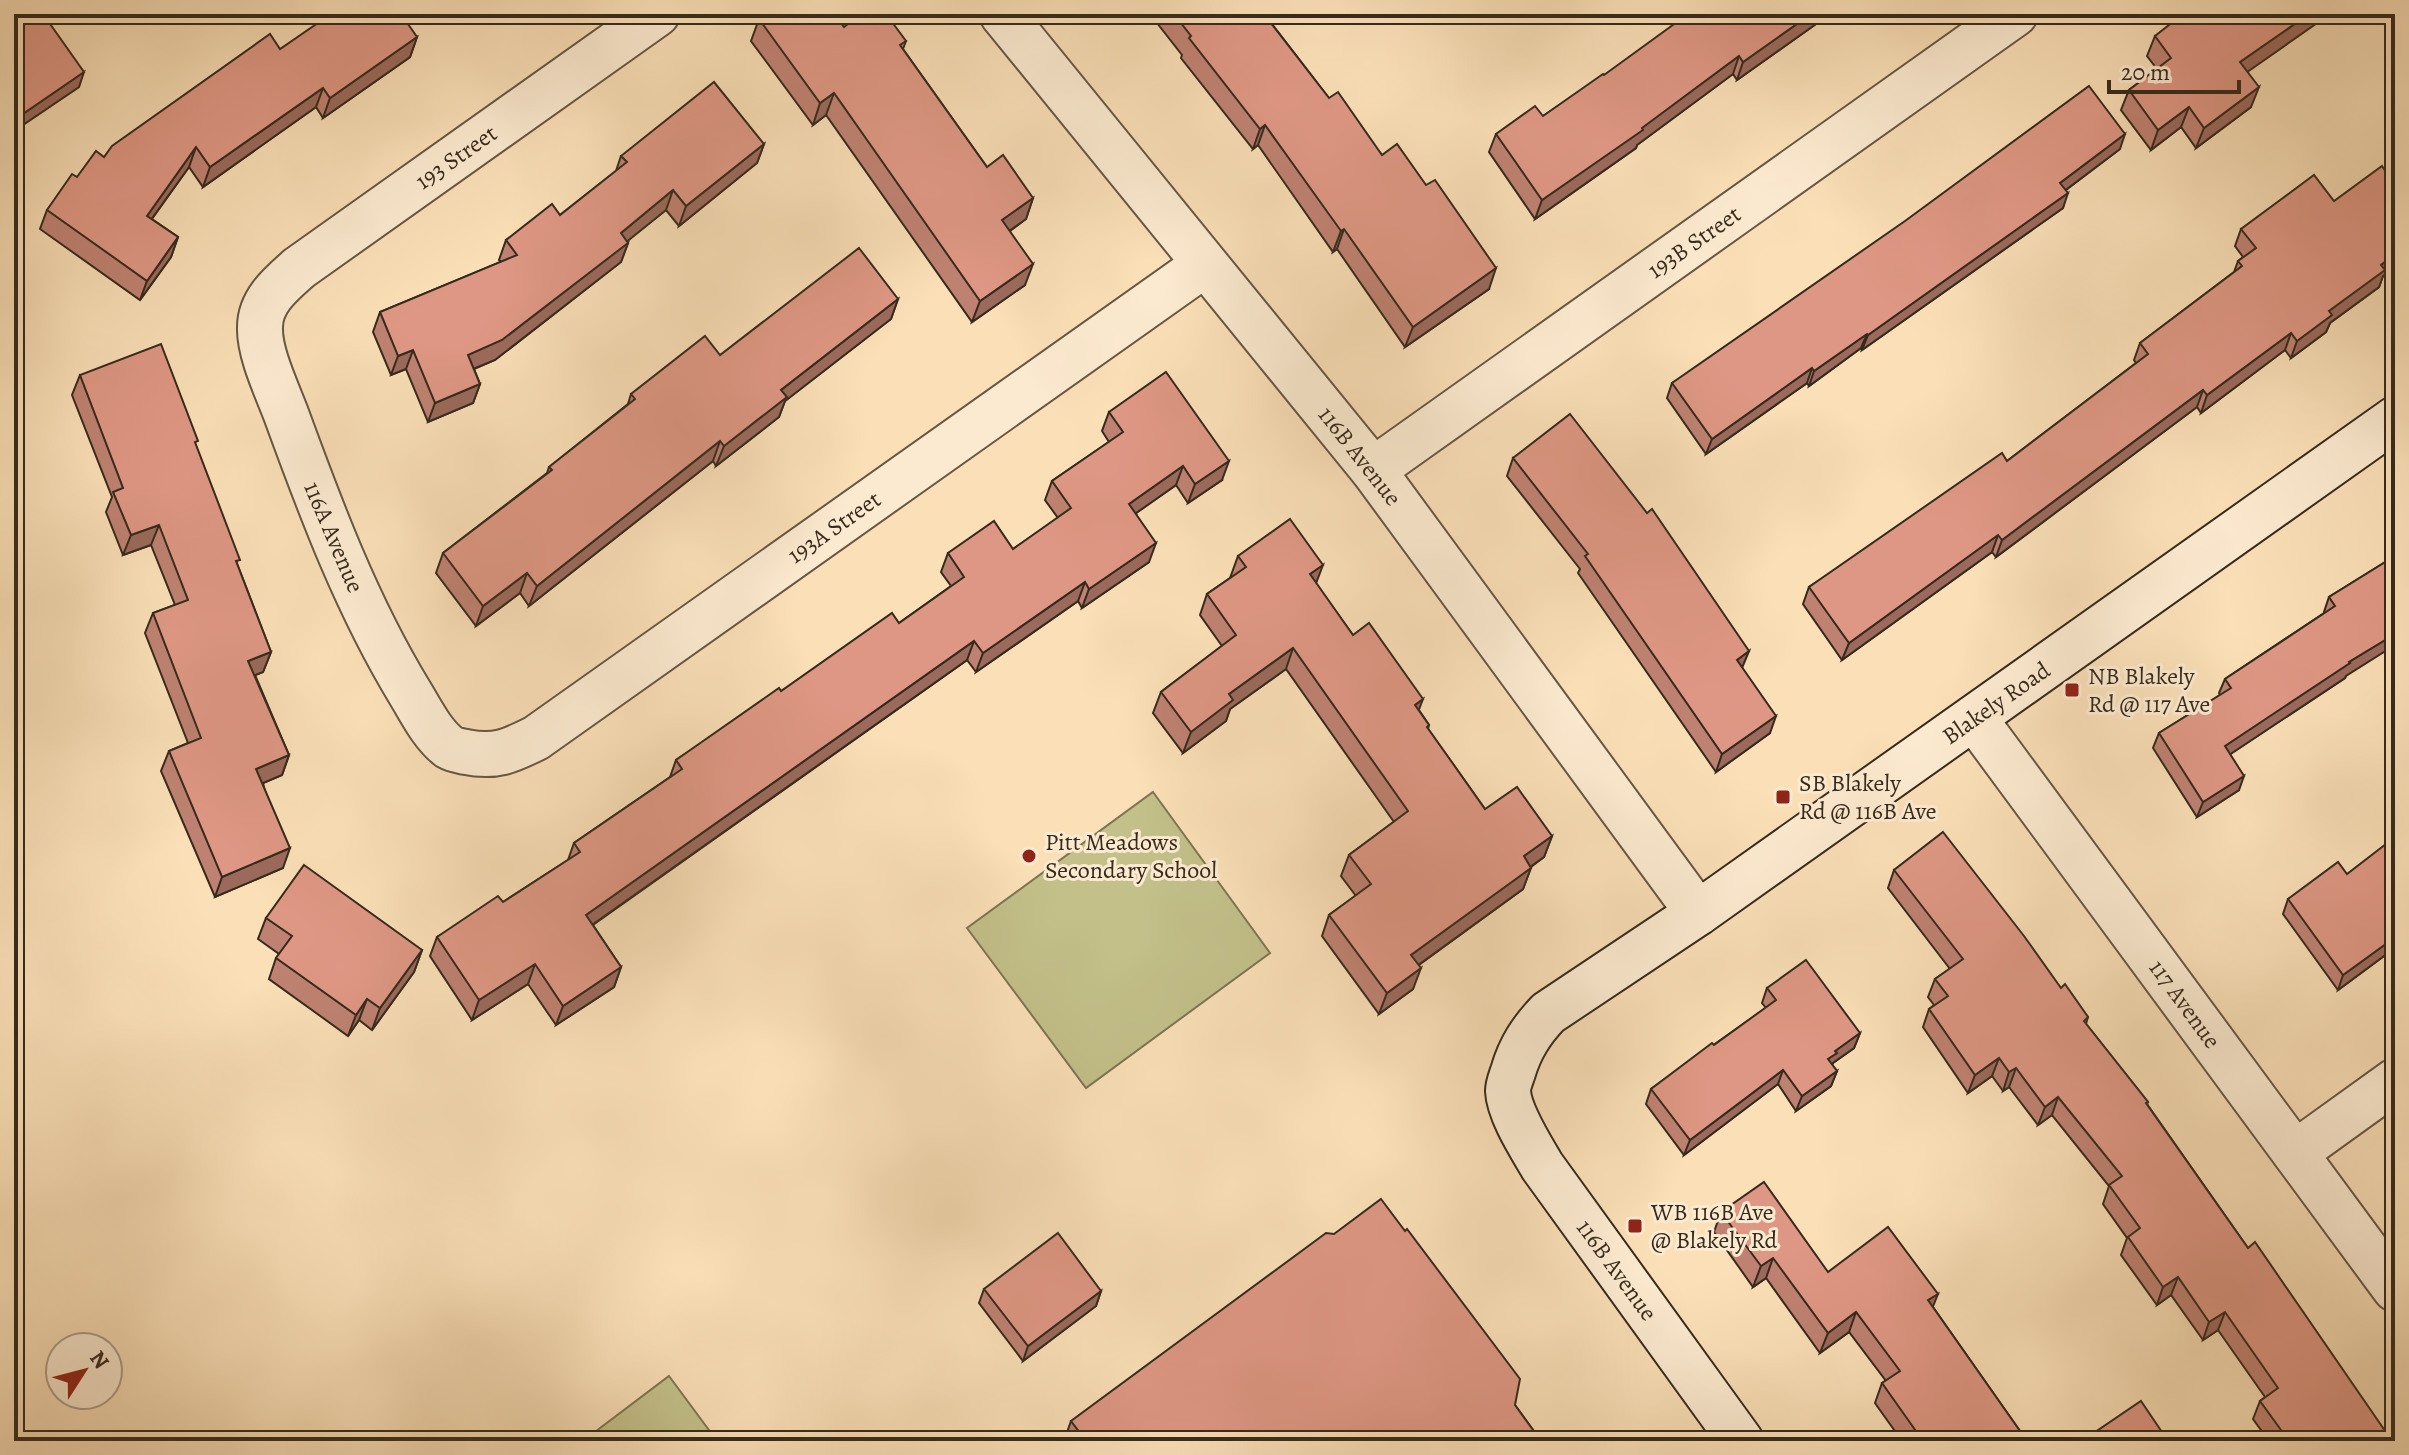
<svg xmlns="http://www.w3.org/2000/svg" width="2409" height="1455" font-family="Alegreya,serif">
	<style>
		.green { fill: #c3c08a; stroke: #7c7553; stroke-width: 2 }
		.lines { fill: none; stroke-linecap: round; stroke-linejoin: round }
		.street-casing { stroke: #675743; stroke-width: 48 }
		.secondary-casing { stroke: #362a1c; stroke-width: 48 }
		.street { stroke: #fcead0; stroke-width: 44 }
		.secondary { stroke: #fcead0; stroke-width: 44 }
		.wall { fill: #bf8272; stroke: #362a1c; stroke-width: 2 }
		.shaded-wall { fill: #9b6a5c; stroke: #362a1c; stroke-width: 2 }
		.building { fill: #de9784; stroke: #362a1c; stroke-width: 2 }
		.poi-dot { fill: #8f2418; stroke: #fcead0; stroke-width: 3 }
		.labels { text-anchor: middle; stroke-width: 6; stroke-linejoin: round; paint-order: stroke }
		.street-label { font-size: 24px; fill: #362a1c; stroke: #fcead0 }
		.poi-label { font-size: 24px; fill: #362a1c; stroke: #fcead0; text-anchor: start }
	</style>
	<rect width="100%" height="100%" fill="#fadfb7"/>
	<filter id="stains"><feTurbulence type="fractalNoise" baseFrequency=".0025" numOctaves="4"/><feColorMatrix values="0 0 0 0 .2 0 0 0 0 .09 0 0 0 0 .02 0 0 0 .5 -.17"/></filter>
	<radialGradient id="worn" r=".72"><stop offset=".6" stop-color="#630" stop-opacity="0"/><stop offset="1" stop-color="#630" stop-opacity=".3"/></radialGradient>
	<!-- green -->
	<g class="green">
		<path d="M1153,792L1270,953L1086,1088L967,928Z"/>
		<path d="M669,1376L717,1441H583Z"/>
	</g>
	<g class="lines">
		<defs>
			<g id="street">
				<path d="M657,14L299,268C281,284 260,301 260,327C259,353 277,390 286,414C321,510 357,606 410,693C421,711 432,734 449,747C454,750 461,751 466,752C496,758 510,751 536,738L1204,265"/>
				<path d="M1002,14L1373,470L1698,913"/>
				<path d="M1373,470L2015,14"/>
				<path d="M1974,718L2395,1289"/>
				<path d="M2295,1153L2395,1081"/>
			</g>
			<path id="secondary" d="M1741,1441L1542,1166C1531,1147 1509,1113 1508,1091C1508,1085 1511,1078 1513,1072C1520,1048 1531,1031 1548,1013L1698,913L2395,419"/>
		</defs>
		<!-- street casing -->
		<use href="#street" class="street-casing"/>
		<!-- secondary casing -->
		<use href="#secondary" class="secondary-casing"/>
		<!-- street -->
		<use href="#street" class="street"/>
		<!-- secondary -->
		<use href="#secondary" class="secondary"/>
	</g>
	<!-- wall -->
	<g class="wall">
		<path d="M1150,14H1264L1329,98L1382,155L1489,289L1405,347L1337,249L1333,252L1258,145L1253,149L1181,58L1182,55Z"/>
		<path d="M1711,14H1830L1737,80L1733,74L1637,145L1636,148L1535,219L1489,152L1496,134L1543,116L1604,75Z"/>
		<path d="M759,19L844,27L906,41L903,49L987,167L1033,198L1026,219L1010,231L1025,285L972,322L826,115L813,125L751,41Z"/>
		<path d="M2155,36L2248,72L2251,107L2196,148L2181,127L2151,150L2121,110L2129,90L2157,69L2147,56Z"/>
		<path d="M417,37L410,57L323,118L316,107L203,187L189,167L152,219L178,237L171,257L140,300L40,229L47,210L77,177L104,157L280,49Z"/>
		<path d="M764,144L757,163L679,226L666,210L627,241L628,243L621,262L495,360L474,369L480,384L473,403L428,422L406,369L391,375L373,332L380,312L501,262L499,260L506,240L560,215L616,171L621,156Z"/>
		<path d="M2120,149L2066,190L2063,208L1862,350L1861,348L1809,386L1807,383L1706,454L1667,398L1672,383Z"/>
		<path d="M2241,229L2383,276L2379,287L2330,323L2326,332L2291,358L2285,350L2201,413L2197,407L1996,557L1992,552L1842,660L1803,604L1809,587L2007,461L2136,363L2134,360L2140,343L2234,272L2238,261L2243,257L2235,246Z"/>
		<path d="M898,299L891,319L785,401L779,417L716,466L713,461L529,606L520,593L476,626L436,573L443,553L547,473L549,467L628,404L631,394L720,355Z"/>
		<path d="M80,375L196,446L238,566L271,652L263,672L255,675L289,755L282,775L263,783L283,868L215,897L161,771L169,751L188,743L145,633L153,613L175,605L151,545L123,555L106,512L112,497L72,395Z"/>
		<path d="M1109,412L1222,480L1188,503L1176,485L1136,513L1149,562L1082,608L1078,601L976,672L967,660L593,925L621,967L614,987L556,1025L528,984L472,1020L430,956L437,937L503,902L568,860L574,843L670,777L676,760L781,691L899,623L951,586L941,572L948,553L1013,549L1058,518L1045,500L1052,481L1109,442L1102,431Z"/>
		<path d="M1513,458L1742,668L1770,733L1716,772L1578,573L1580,569L1507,476Z"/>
		<path d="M1238,556L1316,584L1353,635L1419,710L1429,725L1428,729L1485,809L1552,836L1544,857L1531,867L1523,889L1419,965L1413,989L1379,1014L1322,936L1329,915L1356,896L1341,876L1349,855L1394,822L1286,669L1230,709L1226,721L1183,753L1153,713L1161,692L1222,646L1200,615L1207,594L1230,578Z"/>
		<path d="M2395,556L2345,678L2230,754L2239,790L2197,817L2153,748L2159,733L2220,695L2219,693L2225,679L2324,613V612L2329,597Z"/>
		<path d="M1894,870L2061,988L2088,1017L2086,1024L2148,1102L2147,1104L2248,1248L2392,1441H2269L2253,1419L2260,1401L2265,1397L2218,1330L2203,1340L2171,1295L2157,1305L2121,1255L2127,1238L2103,1204L2109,1186L2052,1115L2038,1125L2009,1087L2003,1091L1992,1076L1968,1093L1923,1027L1929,1009L1934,1005L1928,997L1935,979L1950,969L1888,888Z"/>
		<path d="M2347,874L2391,934L2388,953L2338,990L2283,914L2288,899Z"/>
		<path d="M266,918L422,950L414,972L372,1030L359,1020L348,1036L269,979L276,958L279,954L258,939Z"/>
		<path d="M1767,988L1860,1033L1854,1048L1833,1063L1832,1065L1837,1071L1831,1086L1796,1111L1778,1084L1684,1155L1646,1104L1651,1089L1766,1008L1762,1003Z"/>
		<path d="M1721,1212L1828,1272L1933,1307L2027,1441H1902L1875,1403L1882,1383L1886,1381L1849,1332L1820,1353L1766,1278L1753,1287L1714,1232Z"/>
		<path d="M984,1289L1101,1291L1096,1306L1023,1361L979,1303Z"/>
		<path d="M1515,1405L1541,1441H1064L1071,1421Z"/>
	</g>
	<!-- shaded-wall -->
	<g class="shaded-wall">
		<path d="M1811,14H1830L1737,80L1743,62Z"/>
		<path d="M2309,14H2330L2233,82L2240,62Z"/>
		<path d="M417,37L410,57L323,118L330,98Z"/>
		<path d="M1739,56L1733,74L1637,145L1636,148L1535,219L1542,200Z"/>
		<path d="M84,72L79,87L14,131V120Z"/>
		<path d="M2259,87L2251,107L2196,148L2204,128Z"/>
		<path d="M323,88L316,107L203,187L210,167Z"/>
		<path d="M834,93L826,115L813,125L820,103Z"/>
		<path d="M2189,107L2181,127L2151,150L2158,130Z"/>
		<path d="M1265,125L1258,145L1253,149L1260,129Z"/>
		<path d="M2125,134L2120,149L2055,198L2060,183Z"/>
		<path d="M764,144L757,163L679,226L686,206Z"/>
		<path d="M196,147L189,167L140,235L147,216Z"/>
		<path d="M673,190L666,210L614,252L621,233Z"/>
		<path d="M2068,193L2063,208L1862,350L1868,335Z"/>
		<path d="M1033,198L1026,219L994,242L1002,220Z"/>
		<path d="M1344,229L1337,249L1333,252L1341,231Z"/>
		<path d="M178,237L171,257L140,300L147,281Z"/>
		<path d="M628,243L621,262L495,360L461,374L468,355Z"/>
		<path d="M2395,254V267L2383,276L2379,287L2330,323L2326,332L2291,358L2297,341L2329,311L2381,265Z"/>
		<path d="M1033,264L1025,285L972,322L980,301Z"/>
		<path d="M1496,268L1489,289L1405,347L1413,327Z"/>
		<path d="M898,299L891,319L785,401L779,417L716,466L724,446L781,390Z"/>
		<path d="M2291,333L2285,350L2201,413L2207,395Z"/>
		<path d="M1867,334L1861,348L1809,386L1814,371Z"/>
		<path d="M413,350L406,369L391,375L398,356Z"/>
		<path d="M1812,368L1807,383L1706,454L1712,439Z"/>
		<path d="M480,384L473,403L428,422L435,403Z"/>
		<path d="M2203,390L2197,407L1996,557L2002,540Z"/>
		<path d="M720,441L713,461L529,606L537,586Z"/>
		<path d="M1229,461L1222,480L1188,503L1195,484Z"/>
		<path d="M1183,466L1176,485L1122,523L1129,504Z"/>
		<path d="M159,525L151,545L123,555L131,535Z"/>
		<path d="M1998,535L1992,552L1842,660L1849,643Z"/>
		<path d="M1156,543L1149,562L1082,608L1089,589Z"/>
		<path d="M1323,565L1315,586L1310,574Z"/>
		<path d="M527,573L520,593L476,626L483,606Z"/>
		<path d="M1085,582L1078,601L976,672L983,653Z"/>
		<path d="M2395,634V645L2346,676L2345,678L2220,761L2225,746L2349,662Z"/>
		<path d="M974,641L967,660L579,934L586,915Z"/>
		<path d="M1293,648L1286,669L1230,709L1226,721L1183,753L1191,732L1229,694Z"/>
		<path d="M1749,651L1742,668L1737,660Z"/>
		<path d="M271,652L263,672L241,681L248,661Z"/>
		<path d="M1423,699L1415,720V705Z"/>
		<path d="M1776,716L1770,733L1716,772L1722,754Z"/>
		<path d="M289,755L282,775L249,789L256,769Z"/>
		<path d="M2244,776L2239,790L2197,817L2203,802Z"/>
		<path d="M1552,836L1544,857L1516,877L1524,856Z"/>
		<path d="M290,848L283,868L215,897L222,877Z"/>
		<path d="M1531,868L1523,889L1403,976L1411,955Z"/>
		<path d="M2395,920V931L2380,942L2386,927Z"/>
		<path d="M2394,938L2388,953L2338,990L2343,975Z"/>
		<path d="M422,950L414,972L372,1030L380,1008Z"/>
		<path d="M535,964L528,984L472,1020L479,1000Z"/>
		<path d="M621,967L614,987L556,1025L563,1006Z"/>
		<path d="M1421,968L1413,989L1379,1014L1387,993Z"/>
		<path d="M367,999L359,1020L348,1036L356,1015Z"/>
		<path d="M1860,1033L1854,1048L1833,1063L1831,1068L1828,1059L1835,1051Z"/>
		<path d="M1999,1058L1992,1076L1968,1093L1975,1075Z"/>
		<path d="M2016,1068L2009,1087L2003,1091L2009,1072Z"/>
		<path d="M1783,1070L1778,1084L1684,1155L1690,1140Z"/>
		<path d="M1837,1071L1831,1086L1796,1111L1802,1096Z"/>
		<path d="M2058,1097L2052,1115L2038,1125L2045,1107Z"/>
		<path d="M1773,1258L1766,1278L1753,1287L1761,1266Z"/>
		<path d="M2178,1277L2171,1295L2157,1305L2163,1287Z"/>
		<path d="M1101,1291L1096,1306L1023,1361L1028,1346Z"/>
		<path d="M1938,1294L1930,1314L1928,1300Z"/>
		<path d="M1856,1312L1849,1332L1820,1353L1828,1333Z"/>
		<path d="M2225,1312L2218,1330L2203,1340L2209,1322Z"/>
	</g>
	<!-- building -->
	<g class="building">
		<path d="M14,14H43L84,72L14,120Z"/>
		<path d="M331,14H401L417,37L330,98L323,88L210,167L196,147L147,216L178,237L147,281L47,210L72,174L77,177L96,151L104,157L112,146L270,34L280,49Z"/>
		<path d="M766,14H834L844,27L860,14H886L906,41L900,45L987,167L1003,155L1033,198L1002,220L1033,264L980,301L834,93L820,103L759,19Z"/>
		<path d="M1174,14H1264L1329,98L1338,92L1382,155L1397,144L1426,185L1435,180L1496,268L1413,327L1344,229L1341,231L1265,125L1260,129L1189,38L1191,36Z"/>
		<path d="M1688,14H1702L1706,18L1711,14H1811L1743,62L1739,56L1642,128L1643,130L1542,200L1496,134L1535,106L1543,116L1603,74L1604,75Z"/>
		<path d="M2183,14H2309L2240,62L2259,87L2204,128L2189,107L2158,130L2129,90L2171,58L2155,36Z"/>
		<path d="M714,82L764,144L686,206L673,190L621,233L628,243L502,340L468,355L480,384L435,403L413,350L398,356L380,312L517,255L506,240L552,204L560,215L627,162L621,156Z"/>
		<path d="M2089,86L2125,134L2060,183L2068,193L1868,335L1867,334L1814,371L1812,368L1712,439L1672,383L1905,221Z"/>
		<path d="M2382,166L2391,179L2395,176V254L2381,265L2385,270L2329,311L2332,315L2297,341L2291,333L2207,395L2203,390L2002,540L1998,535L1849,643L1809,587L2002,453L2007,461L2148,354L2140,343L2242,266L2238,261L2256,248L2241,229L2314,175L2334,201Z"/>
		<path d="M859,248L898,299L781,390L787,397L724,446L720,441L537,586L527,573L483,606L443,553L552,470L549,467L635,399L631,394L705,336L720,355Z"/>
		<path d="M161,344L198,441L195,442L240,560L236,561L271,652L248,661L289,755L256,769L290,848L222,877L169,751L201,738L153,613L188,600L159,525L131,535L113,492L123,488L80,375Z"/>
		<path d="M1166,372L1229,461L1195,484L1183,466L1129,504L1156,543L1089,589L1085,582L983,653L974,641L586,915L621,967L563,1006L535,964L479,1000L437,937L498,896L503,902L580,852L574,843L682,769L676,760L779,688L781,691L892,613L899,623L964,577L948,553L994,521L1013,549L1071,508L1052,481L1123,432L1109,412Z"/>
		<path d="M1570,414L1647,513L1652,509L1749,651L1737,660L1776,716L1722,754L1585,556L1588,554L1513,458Z"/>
		<path d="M1290,519L1323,565L1310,574L1353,635L1369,623L1423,699L1415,705L1429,725L1427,727L1485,809L1517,787L1552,836L1524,856L1531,868L1411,955L1421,968L1387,993L1329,915L1371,884L1349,855L1408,811L1293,648L1229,694L1233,700L1191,732L1161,692L1236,635L1207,594L1246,567L1238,556Z"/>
		<path d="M2395,556V634L2349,662L2350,663L2225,746L2244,776L2203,802L2159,733L2231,688L2225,679L2335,606L2329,597Z"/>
		<path d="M1943,832L2024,936L2061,988L2065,984L2088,1017L2084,1021L2148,1102L2146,1103L2248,1248L2255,1242L2392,1441H2289L2260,1401L2278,1388L2225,1312L2209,1322L2178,1277L2163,1287L2128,1237L2140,1228L2109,1185L2122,1176L2058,1097L2045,1107L2016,1068L2009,1072L1999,1058L1975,1075L1929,1009L1948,996L1935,979L1963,959L1894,870Z"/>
		<path d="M2395,837V920L2386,927L2394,938L2343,975L2288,899L2338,862L2347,874Z"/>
		<path d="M304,865L422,950L380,1008L367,999L356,1015L276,958L292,936L266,918Z"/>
		<path d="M1806,960L1860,1033L1835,1051L1837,1053L1828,1059L1837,1071L1802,1096L1783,1070L1690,1140L1651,1089L1712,1043L1714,1045L1776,1000L1767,988Z"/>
		<path d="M1764,1182L1828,1272L1888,1227L1938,1294L1928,1300L2027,1441H1923L1882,1383L1900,1371L1856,1312L1828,1333L1773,1258L1761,1266L1721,1212Z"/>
		<path d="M1381,1199L1405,1231L1407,1229L1520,1379L1515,1405L1541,1441H1086L1071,1421L1326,1233L1334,1234Z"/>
		<path d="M1058,1233L1101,1291L1028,1346L984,1289Z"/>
		<path d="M2141,1401L2168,1441H2082Z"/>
	</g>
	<!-- markers -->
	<g class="poi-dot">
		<rect x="2064" y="682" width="16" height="16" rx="4"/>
		<rect x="1775" y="789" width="16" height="16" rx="4"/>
		<circle cx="1029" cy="856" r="8"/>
		<rect x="1627" y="1218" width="16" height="16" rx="4"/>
	</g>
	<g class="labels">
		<!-- street labels -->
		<g class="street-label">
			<text transform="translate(456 157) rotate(-35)" y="8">193 Street</text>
			<text transform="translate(1694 242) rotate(-35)" y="8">193B Street</text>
			<text transform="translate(1360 456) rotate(52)" y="8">116B Avenue</text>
			<text transform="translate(834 527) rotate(-35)" y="8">193A Street</text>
			<text transform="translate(334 537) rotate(67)" y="8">116A Avenue</text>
			<text transform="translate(1996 703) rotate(-35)" y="8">Blakely Road</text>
			<text transform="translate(2185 1004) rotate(54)" y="8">117 Avenue</text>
			<text transform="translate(1617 1270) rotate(54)" y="8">116B Avenue</text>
		</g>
		<!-- poi labels -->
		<g class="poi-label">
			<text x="2088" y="684">NB Blakely<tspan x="2088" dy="28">Rd @ 117 Ave</tspan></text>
			<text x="1799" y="791">SB Blakely<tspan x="1799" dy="28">Rd @ 116B Ave</tspan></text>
			<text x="1045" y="850">Pitt Meadows<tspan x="1045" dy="28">Secondary School</tspan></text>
			<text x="1651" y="1220">WB 116B Ave<tspan x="1651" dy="28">@ Blakely Rd</tspan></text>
		</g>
	</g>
	<!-- margin -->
	<rect width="2409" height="1455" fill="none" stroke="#fadfb7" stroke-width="48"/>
	<rect x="16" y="16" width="2377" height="1423" fill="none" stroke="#362a1c" stroke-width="4"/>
	<rect x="24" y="24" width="2361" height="1407" fill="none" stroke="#362a1c" stroke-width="2"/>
	<!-- north arrow -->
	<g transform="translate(84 1371) rotate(54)"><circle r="38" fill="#fcead0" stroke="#ad9d88" stroke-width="2"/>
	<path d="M0-6L14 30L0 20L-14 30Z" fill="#8f2418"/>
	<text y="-12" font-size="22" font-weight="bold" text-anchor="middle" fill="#362a1c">N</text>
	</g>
	<!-- scale -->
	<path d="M2109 80v12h130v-12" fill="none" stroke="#362a1c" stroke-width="4"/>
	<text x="2121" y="80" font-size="24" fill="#362a1c" stroke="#fcead0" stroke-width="6" paint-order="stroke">20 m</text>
	<rect width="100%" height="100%" filter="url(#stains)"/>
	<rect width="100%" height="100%" fill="url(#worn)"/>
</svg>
